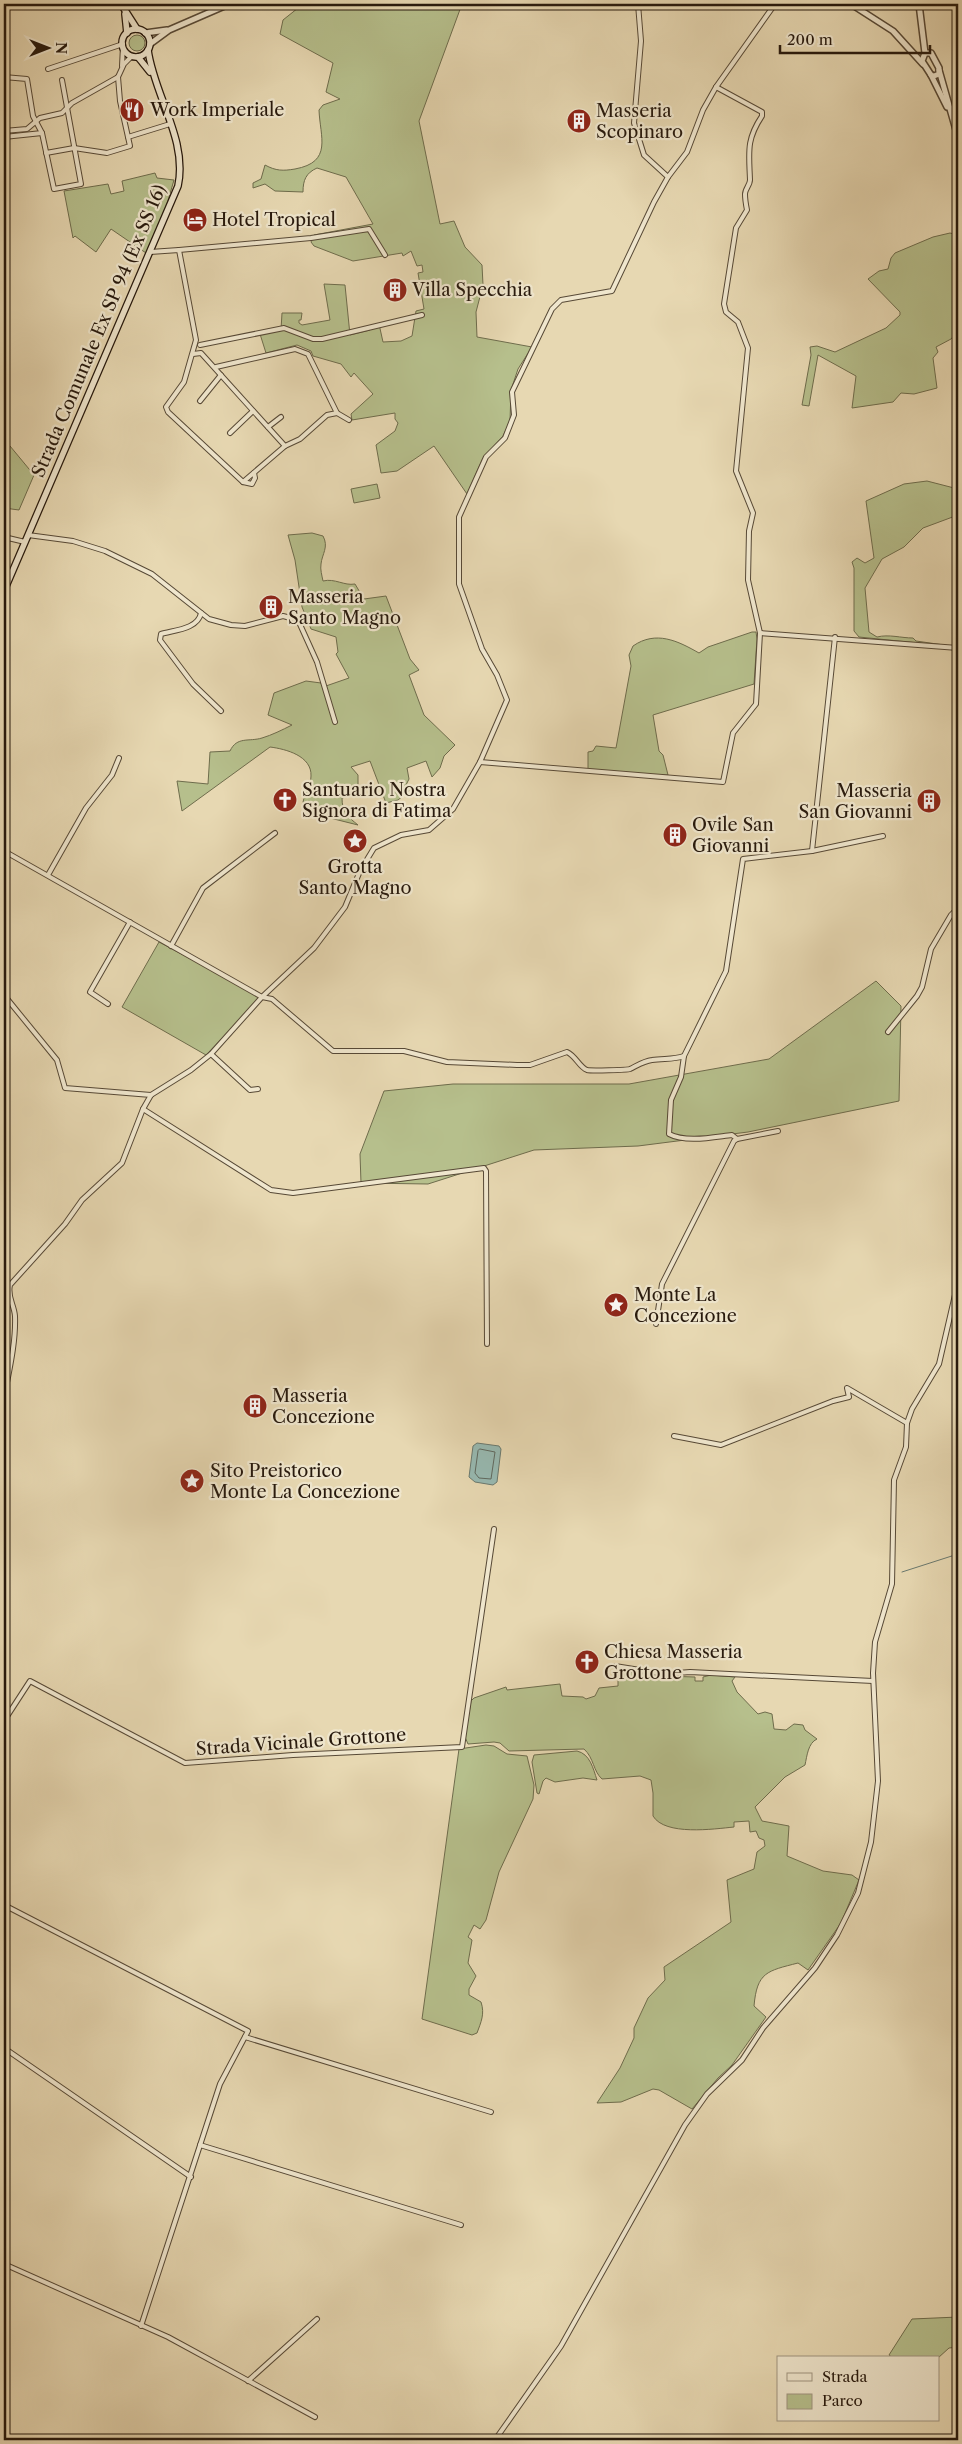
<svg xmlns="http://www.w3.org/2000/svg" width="962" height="2444" font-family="'Libre Caslon Text',serif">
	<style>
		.green { fill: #b6bf8c; stroke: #6e6c4c }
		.water { fill: #97b9b1; stroke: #6a796f }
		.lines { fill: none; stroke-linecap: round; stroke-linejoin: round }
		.shore { stroke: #5f695f; stroke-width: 1 }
		.stream { stroke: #6a796f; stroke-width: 1 }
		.minor-casing { stroke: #574936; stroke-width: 6 }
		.tertiary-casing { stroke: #574936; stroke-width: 8 }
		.secondary-casing { stroke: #27190d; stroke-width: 8 }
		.minor { stroke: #efe6cd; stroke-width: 4 }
		.tertiary { stroke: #efe6cd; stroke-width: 5 }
		.secondary { stroke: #efe6cd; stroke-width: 5.5 }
		.labels { text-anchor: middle; stroke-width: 4.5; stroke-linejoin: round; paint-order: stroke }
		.poi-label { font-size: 18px; fill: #27190d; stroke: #efe6cd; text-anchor: start }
		.street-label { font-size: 18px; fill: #27190d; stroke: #efe6cd }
	</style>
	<rect width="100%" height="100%" fill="#e7d8b2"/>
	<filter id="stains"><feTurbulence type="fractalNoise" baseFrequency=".004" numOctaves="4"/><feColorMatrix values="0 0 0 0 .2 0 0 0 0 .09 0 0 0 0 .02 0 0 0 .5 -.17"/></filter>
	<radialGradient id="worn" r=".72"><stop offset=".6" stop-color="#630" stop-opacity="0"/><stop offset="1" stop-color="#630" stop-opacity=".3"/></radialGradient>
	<!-- green -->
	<g class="green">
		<path d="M303,4H462L419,121L440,224L454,221L465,247L482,265L483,285L476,312L477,337L532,347L518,369L511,390L510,421L503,436L483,458L467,494L434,446L397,471L381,473L376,445L395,431L398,423L395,419V413L352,420L351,414L373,394L354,373L351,377L341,364L313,356L311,351L297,345L266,353L260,334L281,330L282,313H302L301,320H299V323L302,325L330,320L324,284L345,285L350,335L370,330L371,327L379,324L383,342L401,341L412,336L416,311L424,309L418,273L423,272L422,265L417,266L411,251L403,256L402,253L353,261L314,246L311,242L314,235L373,224L346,177L317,168C306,173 303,180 303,192L275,191L265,184L253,188V183L261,179L265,165C276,171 283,171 295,169C333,162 320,137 319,110L323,105L340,99L326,92L333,63L280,34L283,20Z"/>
		<circle cx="137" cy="43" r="8"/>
		<path d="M155,173L157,178L174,180L167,204L146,253L111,229L96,252L75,236L73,238L64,191L108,184L111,194L124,191L122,181Z"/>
		<path d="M950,233L958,235V331L951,339L936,347L938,352L933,358L937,388L914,394L901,393L893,402L852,408L856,376L818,355L809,406L802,405L811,355L810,347L817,346L835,352L886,328L900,315V312L868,279L879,271L888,269L891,258L895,253L933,237Z"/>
		<path d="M4,445L10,446L34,475L19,510L4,508Z"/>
		<path d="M927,481L958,489V515L923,528L904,547L882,559L865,588L869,632L877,637C889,634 901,638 913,638L916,641L958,647L859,637L854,631V568L852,562L857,558L865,563L874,558L866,501L904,484Z"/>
		<path d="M377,484L380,498L354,503L351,489Z"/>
		<path d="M312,533L323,536C329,547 322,554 321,564C320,569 322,576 323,581C335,578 344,586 355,584L364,599L386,596L410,659L419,670L409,675L424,715L455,745L444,756L440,768L432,777L426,761L407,768L409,779L406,785L409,791L398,800L386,803L370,761L351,767L358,775V787L351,796L342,798C342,812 348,817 358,825L310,813L303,802C305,793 311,785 311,776C312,756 286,749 270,747L182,811L177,781L208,784L210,752L230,751C237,736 249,742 262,738C272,735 282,730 292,725L268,715L274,693L306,681L321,683L323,687L349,678L336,654L338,652L336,637L311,629L302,607L295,560L288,535Z"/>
		<path d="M752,632H756L757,639L754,684L653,715L659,751L663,755L668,775H630L588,770V752L593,751L596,746L616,748L631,666L629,655L633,646C656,630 678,641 699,653L708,647Z"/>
		<path d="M159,942L262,997L206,1055L122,1007Z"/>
		<path d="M876,981L901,1006L899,1101L748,1132L638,1146L534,1150L428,1184L361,1183L360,1154L384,1091L453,1084H629L769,1059Z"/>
		<path d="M618,1671L663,1676L695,1677V1681H703V1677L711,1675L735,1677L732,1681L737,1692L758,1714L765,1712L772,1714L774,1729L786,1730L794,1724L803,1725L805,1730L817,1739C808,1743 807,1756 805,1765L785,1777L755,1807L762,1821L789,1826L787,1856L823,1871L852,1875L859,1880L841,1923L808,1970L798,1963C767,1971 757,1972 754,2006L766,2017L732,2065L718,2078L692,2109L659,2090L653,2089L621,2102L597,2103L620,2068L634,2038V2028L648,1998L665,1980L664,1967L731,1922L727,1880L754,1869L757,1852L765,1846L764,1840L759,1838L756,1831L750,1832L749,1821L734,1822V1827C714,1829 665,1836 653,1816V1793L651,1780L640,1776L602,1779C593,1771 594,1758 584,1749L509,1751L500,1743L494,1742L468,1744L465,1737L471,1701L474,1698L506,1687L507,1690L560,1684L562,1696L583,1697L586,1699L595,1696L599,1688L618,1686Z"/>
		<path d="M486,1745L494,1746L507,1754L527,1756L534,1785L533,1799L499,1872L486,1920L480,1929L474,1925L468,1937L472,1940L468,1963L476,1976L469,1989V1995L481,2002C485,2014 481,2022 477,2033L472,2035L422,2019L459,1749Z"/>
		<path d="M577,1751C590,1754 593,1768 597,1780L583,1778L555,1782L546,1778L543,1781L539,1794L537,1793L532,1762L534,1755Z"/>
		<path d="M958,2317V2347L949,2348L938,2358H893L889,2355L912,2319Z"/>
	</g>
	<!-- water -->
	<path class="water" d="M477,1443L499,1446L501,1449L497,1482L493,1485L475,1482L469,1477L473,1446Z"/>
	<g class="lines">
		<!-- shore -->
		<path class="shore" d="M480,1449L495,1452L491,1479L479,1478L475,1473L478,1451Z"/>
		<!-- stream -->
		<path class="stream" d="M902,1572L958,1554"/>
		<defs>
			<g id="minor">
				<path d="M638,4L641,41L634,123L644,155L668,177"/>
				<path d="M122,66L123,46"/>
				<path d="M48,69L123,44"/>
				<path d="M4,77L27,79L33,116L42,133L54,189L81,184L62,80"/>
				<path d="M4,131L27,129L40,118L62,113L72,103L118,77L124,64L132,56"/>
				<path d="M4,137L42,133"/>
				<path d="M128,137L170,124"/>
				<path d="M46,153L74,148L107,153L130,146L120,101L118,77"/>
				<path d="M179,250L311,238L369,229L385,255"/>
				<path d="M150,252L179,250L196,340L184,382L166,407L168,412L243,482L252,484L255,478L254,473"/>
				<path d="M200,345L284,328L313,339H322L422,315"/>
				<path d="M193,354L201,353L285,446"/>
				<path d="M216,367L295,349L308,354L337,413L349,420"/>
				<path d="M200,401L221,375"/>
				<path d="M268,427L281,417"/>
				<path d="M230,433L253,411"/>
				<path d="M243,482L285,446L300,439L327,415L337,413"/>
				<path d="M28,535L73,541L105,551L152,574L209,619L231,625L245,626L283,616L298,620L317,662L335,722"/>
				<path d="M4,537L25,542"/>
				<path d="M201,613C198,629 175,630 161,634L160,640L193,684L221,711"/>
				<path d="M760,633L958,648"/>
				<path d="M480,762L723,782L733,733L756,704L760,633L748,580L749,531L753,513L736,471L748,348L738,322L726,312L724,304L736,228L747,210C746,205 745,199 745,194C745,189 750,185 750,180C749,152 746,140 762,116V112L716,87"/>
				<path d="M4,851L262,997L272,999L333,1051H404L447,1062L517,1065H530L567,1052C576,1056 579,1067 587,1070C591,1071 627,1070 630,1069C638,1065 644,1061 652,1060C663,1058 673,1060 684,1056"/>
				<path d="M812,851L835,637"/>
				<path d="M48,875L86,808L112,775L119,758"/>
				<path d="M171,946L203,888L275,833"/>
				<path d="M4,995L57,1060L65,1088L151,1095"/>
				<path d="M108,1004L90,992L130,922"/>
				<path d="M888,1032L917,996L922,987L931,949L951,915L958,908"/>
				<path d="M211,1054L250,1090L258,1089"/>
				<path d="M143,1109L271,1190L293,1193L484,1168L486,1171L487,1344"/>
				<path d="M737,1139L778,1131"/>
				<path d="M656,1324L662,1284L734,1141L737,1139L732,1135C714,1137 686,1143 669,1134L671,1100L681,1077L684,1056L726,971L743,859L812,851L883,836"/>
				<path d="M4,1398C9,1371 16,1343 15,1316C14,1304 7,1297 10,1285L65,1224L82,1200L122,1163L143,1109L151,1095L191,1070L211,1054L262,997L314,948L345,907L360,871L374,848L401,835L429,830L453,809L480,762L507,700L497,675L482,649L459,584V517L486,457L505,438L514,415L512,392L552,309L561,300L612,291L654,202L668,177L687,152L703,110L716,87L775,4"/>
				<path d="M674,1436L721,1445L833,1401L849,1397L847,1388L907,1423"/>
				<path d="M615,1666L665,1674L690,1672L873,1681"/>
				<path d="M4,1721L30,1681L185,1763L293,1755L462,1747L494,1529"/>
				<path d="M4,1905L248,2031L220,2084L141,2326"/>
				<path d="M245,2037L491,2112"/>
				<path d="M4,2048L191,2177"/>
				<path d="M200,2145L461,2225"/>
				<path d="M4,2264L168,2337L315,2417"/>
				<path d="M248,2381L317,2319"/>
				<path d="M495,2440L561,2346L685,2125L707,2094L742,2060L763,2028L815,1968L837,1935L858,1893L871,1842L878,1781L873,1673L875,1642L892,1584L894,1480L906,1447L907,1423L912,1409L939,1364L958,1282"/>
			</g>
			<g id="tertiary">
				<path d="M851,4L893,31L923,64"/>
				<path d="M919,4L925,53"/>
				<path d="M145,33L167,30"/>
				<path d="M150,44L169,30L229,4"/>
				<path d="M931,53L939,68V74L934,76L931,75L922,61L925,53Z"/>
				<path d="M939,70L958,137"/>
				<path d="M931,75L947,107"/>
			</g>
			<g id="secondary">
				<path d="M121,4L137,29"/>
				<path d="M125,14L127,33"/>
				<circle cx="136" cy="43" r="14"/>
				<path d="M138,57L150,72"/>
				<path d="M4,591L178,186C188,140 154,95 148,50"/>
			</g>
		</defs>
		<!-- minor casing -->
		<use href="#minor" class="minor-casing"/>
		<!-- tertiary casing -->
		<use href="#tertiary" class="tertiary-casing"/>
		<!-- secondary casing -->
		<use href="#secondary" class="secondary-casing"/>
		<!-- minor -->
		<use href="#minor" class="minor"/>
		<!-- tertiary -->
		<use href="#tertiary" class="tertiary"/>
		<!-- secondary -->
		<use href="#secondary" class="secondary"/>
	</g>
	<!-- icons -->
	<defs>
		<symbol id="restaurant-disc" viewBox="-11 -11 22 22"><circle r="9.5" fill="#8f2418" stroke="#efe6cd"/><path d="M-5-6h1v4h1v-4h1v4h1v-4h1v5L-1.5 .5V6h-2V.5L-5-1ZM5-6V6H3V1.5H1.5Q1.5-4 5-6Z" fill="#fff"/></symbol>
		<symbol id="building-disc" viewBox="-11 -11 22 22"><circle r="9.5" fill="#8f2418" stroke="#efe6cd"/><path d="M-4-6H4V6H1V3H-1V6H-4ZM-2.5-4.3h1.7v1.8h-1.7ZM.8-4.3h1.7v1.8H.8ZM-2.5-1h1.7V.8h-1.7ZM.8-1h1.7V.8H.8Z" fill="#fff"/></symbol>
		<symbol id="hotel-disc" viewBox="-11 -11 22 22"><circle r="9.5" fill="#8f2418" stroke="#efe6cd"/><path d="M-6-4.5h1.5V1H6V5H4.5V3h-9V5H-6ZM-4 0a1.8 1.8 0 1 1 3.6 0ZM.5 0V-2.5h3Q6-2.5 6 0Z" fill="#fff"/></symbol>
		<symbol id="church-disc" viewBox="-11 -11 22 22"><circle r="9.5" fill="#8f2418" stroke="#efe6cd"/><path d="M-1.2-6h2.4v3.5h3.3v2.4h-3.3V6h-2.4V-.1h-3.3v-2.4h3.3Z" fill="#fff"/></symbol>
		<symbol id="sight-disc" viewBox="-11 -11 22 22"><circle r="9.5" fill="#8f2418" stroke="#efe6cd"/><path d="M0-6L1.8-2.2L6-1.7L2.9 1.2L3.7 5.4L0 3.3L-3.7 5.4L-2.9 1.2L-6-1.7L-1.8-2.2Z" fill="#fff"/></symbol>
	</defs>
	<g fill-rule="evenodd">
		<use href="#restaurant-disc" x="118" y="96" width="28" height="28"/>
		<use href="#building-disc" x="565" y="107" width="28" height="28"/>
		<use href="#hotel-disc" x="181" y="206" width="28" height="28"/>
		<use href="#building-disc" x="381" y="276" width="28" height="28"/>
		<use href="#building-disc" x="257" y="593" width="28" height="28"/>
		<use href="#church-disc" x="271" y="786" width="28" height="28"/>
		<use href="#building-disc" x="915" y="787" width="28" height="28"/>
		<use href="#building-disc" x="661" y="821" width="28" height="28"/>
		<use href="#sight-disc" x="341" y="827" width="28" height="28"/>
		<use href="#sight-disc" x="602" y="1291" width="28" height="28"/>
		<use href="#building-disc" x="241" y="1392" width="28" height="28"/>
		<use href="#sight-disc" x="178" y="1467" width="28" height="28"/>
		<use href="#church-disc" x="573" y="1648" width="28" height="28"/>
	</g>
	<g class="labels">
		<!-- poi labels -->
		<g class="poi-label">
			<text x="150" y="116">Work Imperiale</text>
			<text x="596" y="117">Masseria<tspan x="596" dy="21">Scopinaro</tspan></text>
			<text x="212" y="226">Hotel Tropical</text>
			<text x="412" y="296">Villa Specchia</text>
			<text x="288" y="603">Masseria<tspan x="288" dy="21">Santo Magno</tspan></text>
			<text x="302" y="796">Santuario Nostra<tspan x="302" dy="21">Signora di Fatima</tspan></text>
			<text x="912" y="797" text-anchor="end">Masseria<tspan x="912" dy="21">San Giovanni</tspan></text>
			<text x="692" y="831">Ovile San<tspan x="692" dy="21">Giovanni</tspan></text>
			<text x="355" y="873" text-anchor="middle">Grotta<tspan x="355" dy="21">Santo Magno</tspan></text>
			<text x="634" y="1301">Monte La<tspan x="634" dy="21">Concezione</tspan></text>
			<text x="272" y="1402">Masseria<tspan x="272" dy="21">Concezione</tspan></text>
			<text x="210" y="1477">Sito Preistorico<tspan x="210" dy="21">Monte La Concezione</tspan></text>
			<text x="604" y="1658">Chiesa Masseria<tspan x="604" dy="21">Grottone</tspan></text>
		</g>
		<!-- street labels -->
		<g class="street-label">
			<text transform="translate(99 331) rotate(-67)" y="6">Strada Comunale Ex SP 94 (Ex SS 16)</text>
			<text transform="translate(301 1742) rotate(-4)" y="6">Strada Vicinale Grottone</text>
		</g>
	</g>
	<!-- margin -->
	<rect width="962" height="2444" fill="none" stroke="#e7d8b2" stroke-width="20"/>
	<rect x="5" y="5" width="952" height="2434" fill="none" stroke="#27190d" stroke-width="2.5"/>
	<rect x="10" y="10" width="942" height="2424" fill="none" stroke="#27190d"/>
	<!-- legend -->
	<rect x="777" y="2356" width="162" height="65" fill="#efe6cd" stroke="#9f9480"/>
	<rect x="787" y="2373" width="25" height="8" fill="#efe6cd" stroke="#9f9480"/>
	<text x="822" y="2382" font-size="15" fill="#27190d">Strada</text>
	<rect x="787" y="2394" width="25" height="15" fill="#b6bf8c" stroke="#9f9480"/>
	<text x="822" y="2406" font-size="15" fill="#27190d">Parco</text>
	<!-- north arrow -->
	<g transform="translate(48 48) rotate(90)" stroke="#efe6cd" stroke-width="4" paint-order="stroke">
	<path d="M0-4L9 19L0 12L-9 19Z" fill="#27190d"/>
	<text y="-8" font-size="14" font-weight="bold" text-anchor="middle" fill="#27190d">N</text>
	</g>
	<!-- scale -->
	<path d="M780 45v8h150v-8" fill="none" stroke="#27190d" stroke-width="2.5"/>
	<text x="787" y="45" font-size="15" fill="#27190d" stroke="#efe6cd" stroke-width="4" paint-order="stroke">200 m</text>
	<rect width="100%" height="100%" filter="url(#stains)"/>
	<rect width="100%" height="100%" fill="url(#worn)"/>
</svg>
